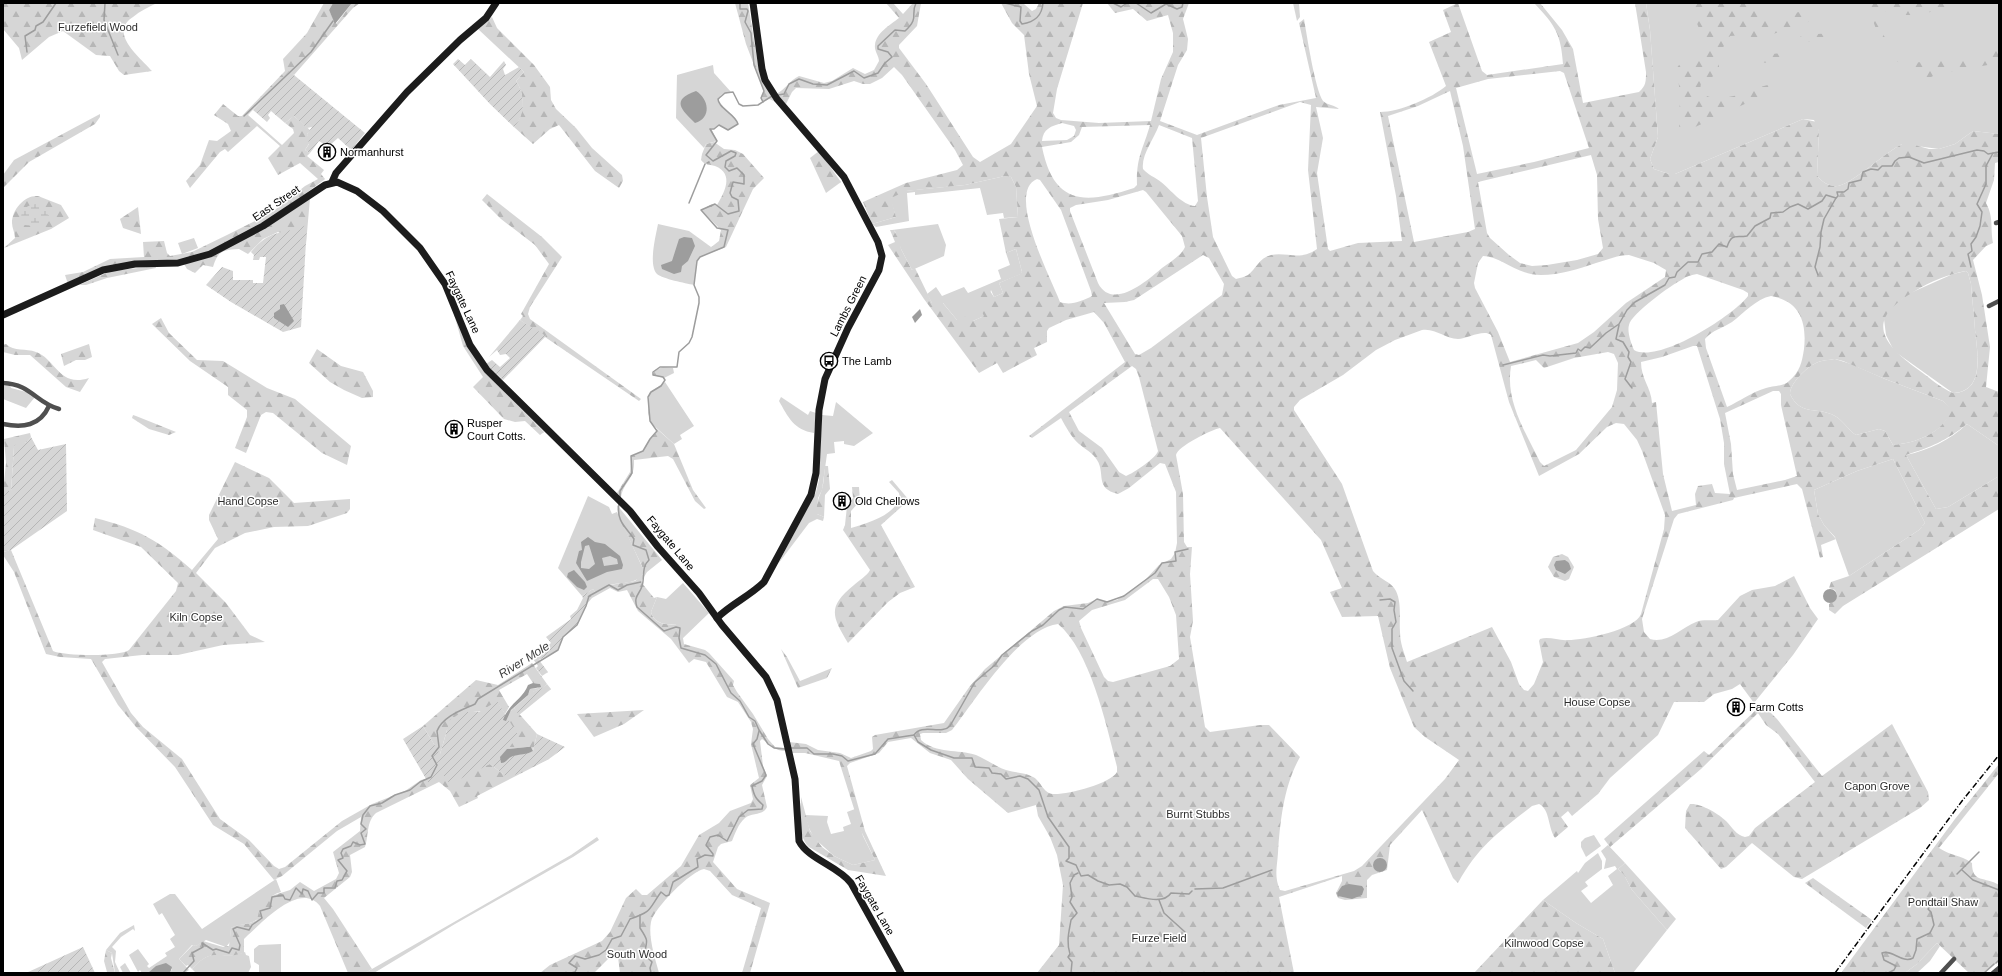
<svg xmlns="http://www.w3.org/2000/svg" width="2002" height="976" font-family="Arial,sans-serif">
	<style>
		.grass { fill: #d6d6d6 }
		.forest { fill: url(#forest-firs); fill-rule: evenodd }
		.wetland { fill: url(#wetland-marsh) }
		.garden { fill: url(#garden-furrows) }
		.water { fill: #9d9d9d; fill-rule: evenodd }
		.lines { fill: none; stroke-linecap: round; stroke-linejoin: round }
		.stream { stroke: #9d9d9d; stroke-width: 1.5 }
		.street { stroke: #4f4f4f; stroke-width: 4.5 }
		.secondary { stroke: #1c1c1c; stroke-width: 7 }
		.rail { stroke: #000; stroke-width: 1.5; stroke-dasharray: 6 2 1 2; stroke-linecap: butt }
		.labels { text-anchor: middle; stroke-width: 3; stroke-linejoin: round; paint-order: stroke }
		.park-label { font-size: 11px; fill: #2d2d2d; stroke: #fff }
		.poi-label { font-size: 11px; fill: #000; stroke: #fff; text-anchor: start }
		.street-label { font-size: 11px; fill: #000; stroke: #fff }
		.water-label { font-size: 12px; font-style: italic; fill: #3e3e3e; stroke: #fff }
	</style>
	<defs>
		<pattern id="forest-firs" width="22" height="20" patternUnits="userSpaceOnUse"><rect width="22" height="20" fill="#d6d6d6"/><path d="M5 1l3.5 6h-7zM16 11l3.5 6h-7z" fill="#b6b6b6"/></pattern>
		<pattern id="wetland-marsh" width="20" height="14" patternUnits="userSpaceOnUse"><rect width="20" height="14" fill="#d6d6d6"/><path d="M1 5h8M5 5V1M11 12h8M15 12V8" fill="none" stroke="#b6b6b6"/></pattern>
		<pattern id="garden-furrows" width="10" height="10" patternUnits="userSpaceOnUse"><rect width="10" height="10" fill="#d6d6d6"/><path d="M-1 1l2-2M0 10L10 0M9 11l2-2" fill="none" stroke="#b6b6b6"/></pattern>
	</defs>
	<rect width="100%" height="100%" fill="#fff"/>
	<!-- grass -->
	<g class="grass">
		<path d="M1646,3H1999V134L1973,131L1955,144L1939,149L1902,144C1884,153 1855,182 1838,186C1830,187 1821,182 1817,175L1819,131L1814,120L1803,119L1675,174H1669L1654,169L1650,159L1658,137L1650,30Z"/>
		<path d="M713,65L714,73L731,92L721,95L718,102L736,119L738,124L728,130L719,125L714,129L711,128L717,141L706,144L704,148L676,118L677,75Z"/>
		<path d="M1005,176L1011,177L1016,187L1018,217L1004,218L1003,213L987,215L980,188L915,195V192L907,193L909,221L876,227L872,224L896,217L890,198L904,191L965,185Z"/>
		<path d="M658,224L689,231L711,247L710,253L700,257L697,261L694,285C685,283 663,279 657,274C648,265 656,235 658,224Z"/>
		<path d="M938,224L946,245L944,256L912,270L901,249L895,231L892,230Z"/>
		<path d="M194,238L198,248L182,254L178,243Z"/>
		<path d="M1016,249L1022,272L1021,274L999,283L1003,293L994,297L991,290L984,316L973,321L957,320L943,303H932L927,294L936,287L942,296L964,287L968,293L1001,279L998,270L1010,265L1006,253Z"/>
		<path d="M1966,271L1968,273L1971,284C1972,299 1974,315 1975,330C1977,351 1986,392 1953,393L1894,351L1886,335L1884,319L1890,308L1908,294L1953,274Z"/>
		<path d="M1835,359L1851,364L1885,379L1943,401L1952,410C1943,433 1916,443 1893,445L1885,431L1879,429L1856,435C1848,430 1844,421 1835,416C1818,406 1801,417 1790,394C1790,383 1807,367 1816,363C1822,360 1829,360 1835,359Z"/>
		<path d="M665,382L694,426L680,435L682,439L674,444L651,423L648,413L649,393Z"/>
		<path d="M3,386H10L11,388L30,393L35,397L26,408L3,399Z"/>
		<path d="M781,397L808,415L810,411L816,413L814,433C794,430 788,417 779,401Z"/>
		<path d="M836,402L873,433L854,446L844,444V441L834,442L835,453L827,454L822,490L818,498L817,514L824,517L823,521L817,519L809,523L778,564L816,492L819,480L822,415L833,416Z"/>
		<path d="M1967,424L1999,446V476L1948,507L1936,509L1906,455C1929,450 1950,440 1967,424Z"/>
		<path d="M1893,459L1925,523L1919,530L1849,576L1835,537L1824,525L1818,514L1814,490L1857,471Z"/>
		<path d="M588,496L609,507L612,514L617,512L644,571C640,585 620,582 610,585C605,586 600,590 595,592L593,589L582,596L558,568Z"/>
		<path d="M683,583L709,613L682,639L676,624C666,625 654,624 651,612L657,597L666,599Z"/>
		<path d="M855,809L863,836L875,860L853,865L834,856L814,838L809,828L805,815L828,816L827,822L831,834L844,831L843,827L851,824L847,812Z"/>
		<path d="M1594,835L1601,846L1586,857L1581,847V842L1585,838Z"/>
		<path d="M597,837L599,840L573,857L455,924L374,973H365L571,855Z"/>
		<path d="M1608,845L1625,863L1618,869L1624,875L1632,890L1667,930L1633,973H1615L1603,939L1576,923L1543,900L1577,871L1578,873L1585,863L1598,853L1602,861V869L1585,882L1588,886L1581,891L1591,903L1613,885L1608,876L1617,869L1615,866L1604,869L1606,859L1601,851Z"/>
		<path d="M276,879L281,892C268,895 262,907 258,919C248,926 240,923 231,928L230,942L226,947L206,940L196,946L192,945L179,959L189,970L185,973H170L172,969L162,973H142L140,970L138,972L129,955L138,949L149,964L147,966L149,968L167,956L165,953L175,947L170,939L175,935L162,913L159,915L153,904L170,894H175L202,929Z"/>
		<path d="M134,925L135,931L133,929L121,937L112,947L116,951L115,962L120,973H115L112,953L106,950L120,933Z"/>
		<path d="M1937,943L1940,946L1930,961L1917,973H1905L1917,964Z"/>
		<path d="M281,944V973H259V965L254,962V949L259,945Z"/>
		<path d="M245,952L246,955L249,956L251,967L248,973H196L192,969C215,944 219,962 245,952Z"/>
		<path d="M125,963L131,973H123L120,967Z"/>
	</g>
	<!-- forest -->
	<g class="forest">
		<path d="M3,3H157C149,7 140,11 133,17C108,33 140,57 152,71L124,75L119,71L110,56L96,55L63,31L49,37L22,60L19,48L3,29Z"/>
		<path d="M324,3H333L329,10L336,24L352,3H360L353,8L294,75L289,72L248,115L282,145L294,133L293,129L285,123L294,116L310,130L307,134L310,142L305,150L310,153L307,156L324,170L321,174L325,179L324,180L262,225L225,245L185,260L107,267L68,284L65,275L83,272L110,259L144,257L143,242L164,241L167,253L170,256L192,252L227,235L271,213L305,186L318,179L300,163L278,175L268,158L280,146L257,126L228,152L225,149L220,152L190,188L186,181L200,165L209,140L217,141L231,131L228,124L214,115L223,104L238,116H242L285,71L283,59L307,33Z"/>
		<path d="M735,3H748L759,71L776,102L769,99L763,102L761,99L764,91L746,44Z"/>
		<path d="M886,3H893L903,14L913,3H921L917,26L899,45V48L926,84L973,157L980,162L1011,144L1037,106L1029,74L1024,35L1012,23L1001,3L1024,4L1032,11L1036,9L1039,3H1083L1057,89L1053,113L1056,118L1061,120L1099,123L1151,121L1161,79L1173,52V33L1168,15L1147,21L1133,9L1115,13L1107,3H1189L1183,19L1188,39L1187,50L1178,65L1160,121L1197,135L1279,105L1316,98L1299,23L1304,19C1307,36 1315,89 1323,101C1327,105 1335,105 1339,109L1316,107L1323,138L1317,173L1328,249L1330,251L1358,243L1402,241L1396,196L1380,112C1399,112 1432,98 1446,86L1429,42L1451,32L1443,10L1458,3L1482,71L1487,75L1563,64C1561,34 1555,25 1534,3H1540L1562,30L1573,49L1583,103L1639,92C1646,86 1646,81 1646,72L1635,3H1646L1650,30L1658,137L1650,159L1654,169L1669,174H1675L1803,119L1817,122L1819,131L1817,175C1821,182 1830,187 1838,186C1855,182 1884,153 1902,144H1911L1929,149H1939L1955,144L1973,131L1999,134V162L1995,163L1994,180L1986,203C1994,218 1990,226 1993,243L1986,246L1973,260L1982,295L1990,347L1986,387L1999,392V446L1967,424C1946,441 1931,447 1906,455L1936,509L1948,507L1999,476V509L1843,606L1835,614L1829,610V604L1835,600L1837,594L1835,590L1829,588L1831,582L1849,576L1919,530L1925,523L1893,459L1857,471L1814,490L1818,514L1824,525L1836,539L1821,545L1823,557L1820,558L1802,489L1797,484L1734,498L1733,500L1678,514L1674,519L1642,619L1644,632L1650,639C1667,644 1681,628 1696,622C1703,619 1711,621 1718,620L1740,596L1752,590L1775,586L1794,576L1810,608L1818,619L1793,655L1754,703L1740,684L1732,689L1714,694L1704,702H1674L1658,735L1610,778L1598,794L1572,816L1568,811L1561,817L1568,827L1555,838C1548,828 1550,809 1539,804L1532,806C1500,831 1478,846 1458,883L1453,878L1422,810L1390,845L1387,870L1372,875L1367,880V898L1345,900L1338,898L1336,893L1342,881V876L1279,897L1294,973H1037L1059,945L1063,885L1057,855L1050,837L1038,816L1036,805L1008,813L968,779L951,760L930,753L911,738L888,742L879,753L850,763L847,766L865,831L886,876L848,870L809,847C797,836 801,812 801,797L810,831L822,847L834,856L853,865L875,860L861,831L839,761L805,753H791L789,742L806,744L818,750L840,753L851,758L871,751L873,749L872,737L875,735L944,723L970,686L985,669L1054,611L1064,606L1088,603L1097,599L1107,602L1117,600L1146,579L1159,565L1171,559L1175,553L1177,543L1176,492L1165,464L1160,463L1129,488L1118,494C1094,488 1106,474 1097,460C1093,453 1085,449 1079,444C1071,437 1066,427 1061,418L1032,438L1029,436L1125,362L1104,323L1094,312L1066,320L1049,328L1047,331V342L1034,348L1037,355L1003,373L997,363L979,373L924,299L888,245L895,242L890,230H894L900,242L901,249L912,270L915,268L932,303L942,302L957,320L967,316L973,321L984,316L973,294L988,288L994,297L1003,293L999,283L1020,274L1022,272L1016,249L1006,253L999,219L1018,217L1016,187L1011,177L1005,176L965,185L906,191L891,198L896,217L872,224L863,202L906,183L957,170L963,165L955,150L902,75L894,67L882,78L870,84H863L854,81L829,89L796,88L792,92L786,104L776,94C785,90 789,81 799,76L824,83L832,81L853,68L865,74L874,70L879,61C879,56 874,51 875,45C876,33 890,25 899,18ZM1560,71L1564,73L1589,148L1534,162L1477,174L1456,88L1488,79ZM1450,91L1463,146L1475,229L1468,232L1414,242L1388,116L1418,106ZM1300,102L1311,105L1308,170L1317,249C1300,261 1288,252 1271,255C1259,258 1256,269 1248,275C1245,277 1239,278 1236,279L1232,276L1213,237L1207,197L1201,138ZM1062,123L1074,126L1076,130L1074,136L1067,140L1042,141C1043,129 1051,126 1062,123ZM1150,125C1143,150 1136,157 1137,185L1134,188C1085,204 1054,206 1042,147L1071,142L1079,135L1082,127ZM1159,125L1192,138L1198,201L1195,206C1182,205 1171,190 1161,182C1155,177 1148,175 1143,169C1141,155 1154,139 1159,125ZM1591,155L1597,175L1598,219L1603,248L1598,254L1577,260L1547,265L1532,266L1520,263L1509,255L1490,238L1487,233L1478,182ZM1037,179L1040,180L1061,210L1091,291L1092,296C1082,301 1071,306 1060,302C1052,280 1005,192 1037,179ZM1143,190L1146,192L1182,236L1185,247C1181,256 1170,262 1162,268C1147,281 1112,311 1098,283L1070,211V208L1076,205L1108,200ZM1203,255L1209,258L1224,284L1222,295L1151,348L1139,355L1135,354L1104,303L1125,302L1134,300ZM1629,255L1654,263L1666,270L1665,277L1626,303L1594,332L1578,343L1510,362L1498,332L1475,288L1474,283L1478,263L1483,256C1501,256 1516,275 1541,275C1560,275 1578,269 1596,263C1607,260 1617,255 1629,255ZM1966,271L1968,273L1971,284C1972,299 1974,315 1975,330C1977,351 1986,392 1953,393C1941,388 1931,379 1920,371C1881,343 1864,320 1915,291C1929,282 1949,274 1966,271ZM1697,274L1743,290L1748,293V296C1733,316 1658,364 1634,350C1631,343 1627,332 1629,325C1631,314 1671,285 1683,279C1687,276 1692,275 1697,274ZM1771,296C1800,301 1807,322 1804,349C1802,362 1800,372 1789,381C1785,386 1772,386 1766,388C1752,392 1740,401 1727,407L1706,348L1705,339C1712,330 1723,328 1732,322C1744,313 1756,299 1771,296ZM1422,330C1436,328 1445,339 1458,339C1467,339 1483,329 1491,335L1509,402L1539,476L1579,454L1607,427L1616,423L1624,424L1637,440L1642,451L1665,515L1664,529L1641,614C1635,630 1584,640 1568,640C1559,641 1549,636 1540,639L1539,641L1543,662L1534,684L1528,691L1524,690L1519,684L1511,662L1492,627L1407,662C1404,652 1400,643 1400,632C1399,619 1402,604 1396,591C1392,582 1379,579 1373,571L1342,484L1294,410V407L1300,400L1343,375L1376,350L1395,340ZM1693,346H1697L1698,349L1720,419L1724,443V464L1730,494L1715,493L1712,484L1698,486L1695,494L1696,505L1672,511L1663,474L1656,402L1652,403C1651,387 1641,379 1641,362L1662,357ZM1608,352L1614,354L1618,363L1617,390L1612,407L1576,450L1544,466L1540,462C1525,431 1505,401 1511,366L1536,360L1544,368L1574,358ZM1835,359L1843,361L1885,379L1943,401L1951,410C1943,433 1916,443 1893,445L1885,431L1879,429L1856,435C1848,430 1844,421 1835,416C1818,406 1801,417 1790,394C1790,383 1807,367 1816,363C1822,360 1829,360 1835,359ZM1132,366L1136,369L1139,377L1158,451C1156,458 1134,473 1126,476L1119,472L1102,448L1079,431L1069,412ZM1773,391H1779L1781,394V405L1797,476L1785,480L1737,490L1733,474L1731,444L1725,413ZM1220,428L1321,540L1342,588L1330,592L1342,617L1378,616L1390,668L1414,727L1425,737L1459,760L1445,779L1362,866L1354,871L1285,891L1280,890C1274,877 1277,867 1278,853C1280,821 1284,785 1300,757L1269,725H1260L1210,732L1205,727L1190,637L1193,621L1190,574L1192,547H1187L1184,542L1183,494L1176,455C1178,446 1211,430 1220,428ZM1153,579H1158L1169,597L1176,615L1179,659L1170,666L1113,682L1108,681L1104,677L1081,628L1079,621L1092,610L1125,600ZM1058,624C1090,650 1107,727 1117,767V772C1110,784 1067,795 1053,794C1043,793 1041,781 1033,777C1024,772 1015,773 1006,770C996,767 986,759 976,755C958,749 936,754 921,740L920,734L923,733H946L952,730C975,701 1019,629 1058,624Z"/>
		<path d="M1293,3H1299L1300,17L1297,21Z"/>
		<path d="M1689,3H1757L1778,23H1781L1798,12L1806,14L1811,19L1807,23L1758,39L1745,35L1730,36L1719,54V73L1701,83L1700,91C1716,109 1753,88 1771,84L1777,89L1693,128L1682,131L1679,126L1680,95L1677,68C1683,57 1702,60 1707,49Z"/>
		<path d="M1864,3H1955C1948,10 1914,16 1904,15C1898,15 1895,11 1889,10L1877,14C1875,26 1896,58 1908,63L1979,58L1999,49V63L1937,74L1925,80L1921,79C1899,65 1888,56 1877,31C1873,22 1871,12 1864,3Z"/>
		<path d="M492,17L497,28L534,65L550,87L551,100L556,109L576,128L592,148L622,175L623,181L619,188L595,171L559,125L550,129L533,144L514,127C525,115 525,93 516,81L524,72L478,29Z"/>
		<path d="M1833,31L1838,37C1826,45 1817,40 1804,42C1787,51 1782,66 1758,62C1765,50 1776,56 1786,51C1793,47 1794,39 1802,36C1813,32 1822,36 1833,31Z"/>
		<path d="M100,114V117L95,124L29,162L3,188V175L14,160Z"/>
		<path d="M714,142L724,149L735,150L743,154L764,178L753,189L726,247L710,253V248L719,241L721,230L701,210L712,204L717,205C724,193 735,174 715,166C709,164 706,166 701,160L702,154L706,144Z"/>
		<path d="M819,151L841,182L826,193L810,158Z"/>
		<path d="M487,194L542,237L562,257L530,307L528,314L530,319L641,399L639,401L520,320L523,316L521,314L549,264L535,245L501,219L482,200Z"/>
		<path d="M38,196L61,205L69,218L51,229L4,248L15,238C15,233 12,228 12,223C12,209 25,195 38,196Z"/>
		<path d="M310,198L306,244L278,232L263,239L248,254L239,249C222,250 218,251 213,267L203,265L195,273L187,269L184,264Z"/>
		<path d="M138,207L141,234L123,228L120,219Z"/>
		<path d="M156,266V268L107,278L86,285H79L111,271Z"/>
		<path d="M454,314L488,375L544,432L540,435L525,421L515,422L504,419L473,387L483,377L463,346Z"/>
		<path d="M161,318L169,333L197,360L223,361L267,388L295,399L351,446L347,465L322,453L273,413L266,412L261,415L246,453L235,448L247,417V410L228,395V387L190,361L152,324Z"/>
		<path d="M6,344C14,352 26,348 36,352C56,359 59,388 89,378L80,392L66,387L30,355H15L3,352V345Z"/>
		<path d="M89,344L92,357L85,360H76L64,366L61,354Z"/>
		<path d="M317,349L341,366L363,372L373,391V397L362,398L344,390L330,382L309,363Z"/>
		<path d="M663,367L673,368L674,373L664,378L653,375L655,370Z"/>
		<path d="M133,415L136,416L176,432L169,435L149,429L132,418Z"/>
		<path d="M657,429L674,444L693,490L706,508L704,509L695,501L673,459L668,456L634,460C635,480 624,481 621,497L617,493L630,472L631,456L643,451L650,439L656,433Z"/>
		<path d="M30,433L31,437L27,442L14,447L11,491H3L6,463L4,439Z"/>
		<path d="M235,462L269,478L294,503L350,499V509L347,513L308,526L274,527L245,533L215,548L196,573L226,603L250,635L265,642L223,645L178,655H142L105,659L102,662L131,713L143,727L182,759L220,819L249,840L274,866L279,869L285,867L342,821L372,804L405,791L421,780L429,778L435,746L423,726L476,680L498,685L532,663L547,684L542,688L533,692L514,708L537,734L533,751L532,748L527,747L507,749C507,741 504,729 506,721C508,706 528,702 530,689L538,688L540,684L533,683L527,674L499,690L509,707L505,714L497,702L483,711L473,712L447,730L440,754L455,771L490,764L503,774L547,758L549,759L477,796L478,798L459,807L450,791L439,782L376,813C366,822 369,835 365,847L350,855L352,872L350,877L324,898L333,909L372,969L365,973H348L320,906C300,881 263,922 248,935L244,939V953C218,961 214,945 192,969L188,965L186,966L179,959L193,945L196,946L203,941L223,947L229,946L231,928C238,923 247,926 257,920L260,907L268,897L290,890L300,882L314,891L336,879L339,873L333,852L360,831L361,817L337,831L282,876L274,880L244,844L213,825L175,767L136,727L118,705L91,659L60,657L46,654L14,572L3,555V552L11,550L53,651C64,656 120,657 129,650L176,591L178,583L141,547L93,530L95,518C139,529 158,540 192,570L218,539L209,520V515Z"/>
		<path d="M825,466H828L830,489L825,495L824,517L817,514C816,503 819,498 822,489C824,482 824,473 825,466Z"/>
		<path d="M892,480L909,500L881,525L915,587L900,593L888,602L848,643C832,616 827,607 854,585C859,580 867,576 870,570L843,530L845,525L847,506L853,498L852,487H859L860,501L851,511V528C868,523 893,516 900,498L899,493L889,482Z"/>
		<path d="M617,505L662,560L647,572L641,582L654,598L657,597L651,612C654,625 668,625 679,624L681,627L684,644L705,650L709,653L734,681L733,685L737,692L753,714L768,739L775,747L786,748V751C774,751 771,745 762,739L760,741L763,766L767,776L762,785L767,807C763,816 752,812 745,818C738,824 735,834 732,841L721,844L718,847L713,862L737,889L770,903L750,973H742L761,908L732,895L710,871L704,869C691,871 654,908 651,922C648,937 655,958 659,973H620L618,957L615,955L609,958L594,973H540L550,965L602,941L610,932L626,898L636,889L642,895H647L681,866L699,835L719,823L730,811L751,803L753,799L750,785L759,778L751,744L753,729L751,722L738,702L727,697L706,662L694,659L689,663L671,639L638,611L627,590L618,592L610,588L592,598L586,605V597L610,585L635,581L643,574L642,566L618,516Z"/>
		<path d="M1562,554L1568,557L1574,567L1569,579L1565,581L1554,577L1548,567L1553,557Z"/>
		<path d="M781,649L787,657L800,681L832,668L827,678L798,688Z"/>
		<path d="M1762,704L1777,719L1822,776L1892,724L1928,792L1929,800L1920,808L1802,879L1794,877L1752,843L1726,867L1721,869L1685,828L1686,811L1690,804C1701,803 1719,814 1726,821C1732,827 1736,835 1745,837L1749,836L1755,828L1815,782L1778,734L1766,725L1758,713L1701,769L1610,847L1604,839L1704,751L1709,755Z"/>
		<path d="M644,710L624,724L594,737L577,714Z"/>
		<path d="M1999,764V773L1939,848C1951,856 1959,854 1972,863C1972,884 1985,876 1999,885V961L1985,973H1969L1937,943L1917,964L1905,973H1841L1955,819Z"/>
		<path d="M1625,863L1676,919L1667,930L1632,890L1624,875L1618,869Z"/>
		<path d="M1813,878L1872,920L1866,928L1805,883Z"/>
		<path d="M1543,900L1576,923L1603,939L1615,973H1474Z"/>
		<path d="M106,950L112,953L111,958L115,973L107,972L104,961Z"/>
	</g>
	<!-- wetland -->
	<path class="wetland" d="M36,204L44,207L48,215L54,216V219L37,226L24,225L21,217C22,208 28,205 36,204Z"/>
	<!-- garden -->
	<g class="garden">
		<path d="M458,59L465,65L471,59L490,77L504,61L506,65L503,69L505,75L519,67L524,72L516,81C525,93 526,115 514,127L490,104L453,64Z"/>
		<path d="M289,71L365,133L351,150L338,138L330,145L327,143L325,145L319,141L310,153L305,150L309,144L307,134L312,127L307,128L294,116L285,123L271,111L268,115L270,118L267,122L253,110Z"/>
		<path d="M307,225L301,327L283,332L231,302L206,285L222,267L233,271V280H253V283H263L266,257H260L259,260H253L254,255L251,252C271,228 282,235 307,225Z"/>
		<path d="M520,320L546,336L503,380L486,364L492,360L500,367L510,358L506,354L500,355L497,350L489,357Z"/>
		<path d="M31,437L38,450L66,444L67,511L11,550L3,552V491H11L14,447L15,445L27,442Z"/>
		<path d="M593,589L595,592L586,597V606L577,625L563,637L558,650L539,660L548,672L542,676L536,668L538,666L533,659L551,643L546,637L571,619L570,616L577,610L583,598L582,596Z"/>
		<path d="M547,684L551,689L519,715L514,708L532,692L542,688Z"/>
		<path d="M497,701L518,735L502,758L533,751L537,734L565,747L549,759L508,778L490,764L450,784L443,775L429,784L403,739L423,726L440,754L450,720L462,712H479Z"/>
		<path d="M83,947L95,973H26Z"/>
	</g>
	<!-- water -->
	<g class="water">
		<path d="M333,3H352L335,24L329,10Z"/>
		<path d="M696,91C709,99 712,118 695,123C682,110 670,100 696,91Z"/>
		<path d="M684,237L692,238L695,246L688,261L682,266L681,272L674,274L662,269L661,265L672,261L679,239Z"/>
		<path d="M284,304L294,321L288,327L274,318V313L280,309V305Z"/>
		<path d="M920,309L922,315L915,323L912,317Z"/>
		<path d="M588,537L595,542L605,544L620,556L623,565L622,569L607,572L587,581L576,563L579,551L582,550L581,542ZM589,545L595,564L589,569L581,568V562L585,546ZM610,556L617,559L618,564L604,566L602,558Z"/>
		<path d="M1565,560L1569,563L1571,569L1565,574L1556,570L1554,565L1556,561Z"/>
		<path d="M574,570L585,582L587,587L584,590L577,587L567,577L568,573Z"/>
		<circle cx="1830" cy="596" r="7"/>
		<path d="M533,683L540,684L541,687L530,689L528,695L511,710L506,721L503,720C509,703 523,699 528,685Z"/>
		<path d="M527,747H531L533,751C526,755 520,754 513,756C507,758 507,763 501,763L500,757L507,749Z"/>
		<circle cx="1380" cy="865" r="7"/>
		<path d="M1349,884L1362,886L1364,889L1362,895L1352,899L1338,896L1337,893L1342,886Z"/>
		<path d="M166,963L172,967L170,973H148L156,966Z"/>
	</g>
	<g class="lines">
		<!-- stream -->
		<g class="stream">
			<path d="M105,3L104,20L118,55"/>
			<path d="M740,3V9H747L748,11L745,22L751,33L754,65L764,91L761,98L763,102"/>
			<path d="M1005,3L1021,7L1020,21L1022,24C1035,22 1042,16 1043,3"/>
			<path d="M1113,3L1121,7L1127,3"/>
			<path d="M1136,3L1151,13L1166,4L1177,9L1182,7L1183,3"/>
			<path d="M27,52L25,36L35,30L36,26L43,22L56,3"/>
			<path d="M778,95L784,94L789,84L799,79L813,84L827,85L854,71L864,78L878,73L885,63L892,57L888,52L878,49V46L895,30L905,31C920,17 910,15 916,3"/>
			<path d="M244,116L311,52L333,21"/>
			<path d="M707,163L709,162"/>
			<path d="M689,203L705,164"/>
			<path d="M1971,267L1968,254L1972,251L1971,244L1976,237L1980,226L1982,212L1977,204L1986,184V166L1993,153"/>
			<path d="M1818,275L1815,267L1820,247L1821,232L1824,219L1836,198"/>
			<path d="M1619,325L1616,339L1623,342L1629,352L1628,357L1631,362L1625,379L1632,388"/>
			<path d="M1503,365L1543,355L1550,356L1576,353L1578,349L1581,351L1585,347L1590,348L1606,333L1619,324L1627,310L1635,302L1665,285L1669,278L1675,277L1677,272L1688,262H1698L1702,254L1712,252L1719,244L1727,247C1732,233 1735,238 1747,236L1755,226L1770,218L1771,213L1783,212L1790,207L1798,204L1808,209L1822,201L1826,195L1836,198L1838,196L1837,192H1844L1848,189L1849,183L1861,180L1863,172L1871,169L1878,170L1882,166H1892L1895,161L1899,158L1909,157L1924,163L1977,150L1984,151L1988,154L1999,152"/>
			<path d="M620,498V491L632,473L631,456L643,451L650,439L657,431L650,421L648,397L651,392L661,386L665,380L663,377L653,375V372L660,367H677L679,352L689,343L692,337L699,303V297L694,285L697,261L700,257L724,247L728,230L717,228L701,210L715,204L728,214L739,211L738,200L732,197L730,193L733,182L744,184V175L737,168L729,171L725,167L726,161L735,156L736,153L731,151L713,161L706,155L717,141L710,129H714L719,125L728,130L738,124C735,114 718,108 718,99L725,93L733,92L739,104L743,106L758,105L772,96"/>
			<path d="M619,504C616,521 626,527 634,539L633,545L646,550L649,560C641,567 645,578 642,586C640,594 633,596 637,607L664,631L676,627L680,628L679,638L681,648L705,655L716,664L731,693L740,701L749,717L755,721L759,730L768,744L774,748L785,749"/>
			<path d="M1380,600L1390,599L1395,602L1394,610L1396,622L1392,629V648L1404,681L1413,691"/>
			<path d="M914,735L918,742L931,750L954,758H972L975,767L989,768L992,773L1001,774L1006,779L1020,776L1028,779L1039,790L1048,817L1069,847V858L1066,861L1076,865L1081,876L1088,875L1098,881L1109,885L1120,884L1127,887L1135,896C1145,898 1164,904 1171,893L1189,894L1192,891"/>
			<path d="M791,748H807L814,754H833L842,756L848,761L875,754L888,739L914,735C921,723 942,735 950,726L975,682L995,665L1002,655L1032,631L1043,625L1059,610L1065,607L1083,609L1097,599L1107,602L1124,596L1155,573L1162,563L1176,561L1175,552L1188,549"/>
			<path d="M1962,870L1973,880L1999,890"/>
			<path d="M1957,874L1979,852"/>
			<path d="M1195,889L1223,888L1272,870"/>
			<path d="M1159,900L1164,913L1185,932"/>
			<path d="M1938,902L1944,900"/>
			<path d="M640,915V928C648,940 648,940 644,954L652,962L650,968L651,973"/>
			<path d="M1996,963L1999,960"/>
			<path d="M183,973L194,961L192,953L203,947L202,943L213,950L216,949L229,953L232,948L239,950L240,945L233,929L237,927L249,930L252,925L262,918L260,911L270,908L272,897L283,895L285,899L290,900L296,888L302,894L303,889L308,891L312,900L318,893H324V888H335L337,881L342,880L347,871L338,860L343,858L341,853L343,849L351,846L353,842L360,845L365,844L361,833L366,829L361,824L363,815L370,806L382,803L395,795L410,790L420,782L431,777L437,765L432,756L439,747L437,731C443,716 462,710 475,704L478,699L558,650L563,637L577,625L586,606L589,596L609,585L618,590L627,585L641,582"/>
			<path d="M571,973L575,972L577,968L569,963L575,956L585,959L599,955L606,950L612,939L621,936L630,919C653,911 648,910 661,892L666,896L669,895L673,882C682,877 689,872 698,867L697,859L705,855L713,856V854L706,845L710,837L718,835L727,841L739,817L748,810L762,809L763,805C756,799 754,796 752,786L762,781L766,775L753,744L757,739L759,731"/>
			<path d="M1071,973L1072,962L1068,957L1070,954C1066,941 1069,932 1071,920L1077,913L1070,902L1072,897L1070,883L1074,875L1078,873"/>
			<path d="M1888,973L1894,970L1896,966L1884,960L1882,953C1892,949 1902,964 1913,958L1916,950L1917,939L1930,933L1934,925L1931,912L1928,909L1932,904L1942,898"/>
			<path d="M1984,973L1994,964"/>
		</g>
		<!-- street -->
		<g class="street">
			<path d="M1996,223L1999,222"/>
			<path d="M1989,306L1999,301"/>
			<path d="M3,383C31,384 36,403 59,409"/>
			<path d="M3,424C23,428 40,426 49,406"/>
			<path d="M1941,973L1954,959"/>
			<path d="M1993,973L1999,968"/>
		</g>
		<!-- secondary -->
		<g class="secondary">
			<path d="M332,182L336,173L407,92L460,40L486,18L496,3"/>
			<path d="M3,315L103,270L135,264L178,263L210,254L263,226L325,185L337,182L357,191L383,211L420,248L445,284L470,345L487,370L630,511L658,547L699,593L722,625L766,677L777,700L795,779L799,841C808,859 838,866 851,883L901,973"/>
			<path d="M717,618C731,604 750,596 764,582L811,495L816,473L819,410L825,379L848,328L879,270L882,256L878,242L844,177L777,99L765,80L762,69L753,3"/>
		</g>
		<!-- rail -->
		<path class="rail" d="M1835,973L1962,801L1999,755"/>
	</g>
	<!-- icons -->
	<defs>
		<symbol id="building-ring" viewBox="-11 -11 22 22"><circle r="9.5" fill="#fff" stroke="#000" stroke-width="1.5"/><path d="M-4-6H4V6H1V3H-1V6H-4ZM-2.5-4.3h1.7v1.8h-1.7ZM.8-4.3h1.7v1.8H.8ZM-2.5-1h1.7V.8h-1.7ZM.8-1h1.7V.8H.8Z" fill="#000"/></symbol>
		<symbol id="bus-ring" viewBox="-11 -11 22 22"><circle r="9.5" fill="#fff" stroke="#000" stroke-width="1.5"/><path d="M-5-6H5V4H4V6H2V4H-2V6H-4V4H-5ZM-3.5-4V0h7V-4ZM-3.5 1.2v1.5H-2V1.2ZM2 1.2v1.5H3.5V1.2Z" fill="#000"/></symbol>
	</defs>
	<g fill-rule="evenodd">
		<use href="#building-ring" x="317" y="142" width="20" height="20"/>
		<use href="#bus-ring" x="819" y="351" width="20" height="20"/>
		<use href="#building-ring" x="444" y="419" width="20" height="20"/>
		<use href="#building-ring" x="832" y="491" width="20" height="20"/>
		<use href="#building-ring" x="1726" y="697" width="20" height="20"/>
	</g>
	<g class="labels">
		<!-- park labels -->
		<g class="park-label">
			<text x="98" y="31">Furzefield Wood</text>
			<text x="248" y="505">Hand Copse</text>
			<text x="196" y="621">Kiln Copse</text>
			<text x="1597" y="706">House Copse</text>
			<text x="1877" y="790">Capon Grove</text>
			<text x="1198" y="818">Burnt Stubbs</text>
			<text x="1943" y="906">Pondtail Shaw</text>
			<text x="1159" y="942">Furze Field</text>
			<text x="1544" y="947">Kilnwood Copse</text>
			<text x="637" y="958">South Wood</text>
		</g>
		<!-- poi labels -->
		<g class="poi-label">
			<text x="340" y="156">Normanhurst</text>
			<text x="842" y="365">The Lamb</text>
			<text x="467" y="427">Rusper<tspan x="467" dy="13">Court Cotts.</tspan></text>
			<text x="855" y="505">Old Chellows</text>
			<text x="1749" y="711">Farm Cotts</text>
		</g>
		<!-- street labels -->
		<g class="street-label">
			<text transform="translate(276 203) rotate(-34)" y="4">East Street</text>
			<text transform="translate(463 302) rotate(65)" y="4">Faygate Lane</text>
			<text transform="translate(848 306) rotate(-63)" y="4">Lambs Green</text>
			<text transform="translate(671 543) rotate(50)" y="4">Faygate Lane</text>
			<text transform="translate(875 905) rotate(60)" y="4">Faygate Lane</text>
		</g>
		<!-- water labels -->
		<g class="water-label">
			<text transform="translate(524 660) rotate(-32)" y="4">River Mole</text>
		</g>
	</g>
	<!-- border -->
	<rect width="2002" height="976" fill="none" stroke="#000000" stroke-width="8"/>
</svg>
